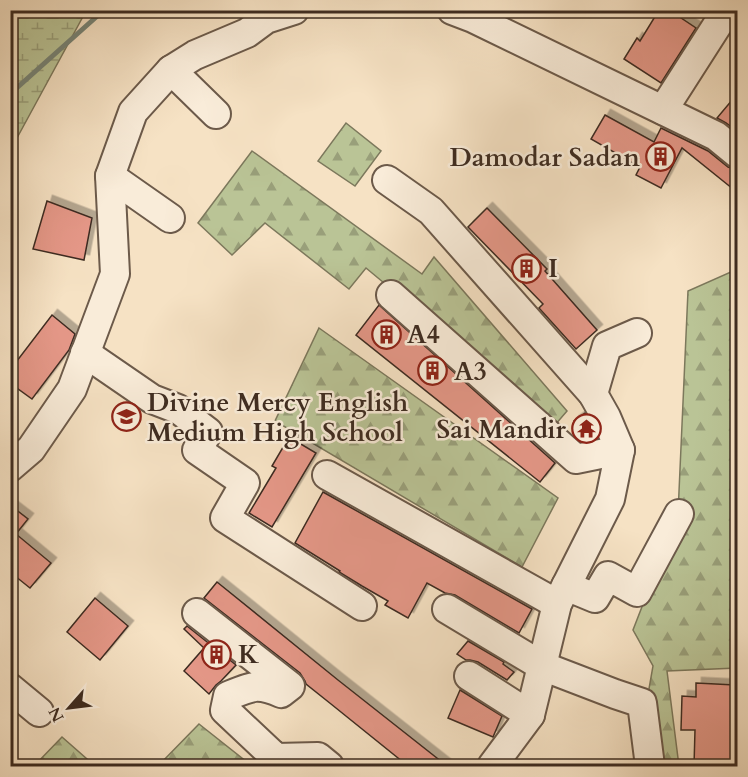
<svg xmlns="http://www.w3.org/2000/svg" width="748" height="777" font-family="Cardo,serif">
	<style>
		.forest { fill: url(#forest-firs); stroke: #7c785c; stroke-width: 1.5 }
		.wetland { fill: url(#wetland-marsh); stroke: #7c785c; stroke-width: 1.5 }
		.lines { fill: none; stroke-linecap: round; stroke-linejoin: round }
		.stream { stroke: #778477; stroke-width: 5 }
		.building { fill: #e49787; stroke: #3e2c21; stroke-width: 1.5; filter: url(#shadow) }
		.minor-casing { stroke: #6c5a4a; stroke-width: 32 }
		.minor { stroke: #f9ecd9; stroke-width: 28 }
		.labels { text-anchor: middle; stroke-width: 5; stroke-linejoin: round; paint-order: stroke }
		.poi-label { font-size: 26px; font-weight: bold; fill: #3e2c21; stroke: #f9ecd9; text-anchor: start }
	</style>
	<defs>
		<pattern id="forest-firs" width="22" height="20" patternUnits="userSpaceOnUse" patternTransform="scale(1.5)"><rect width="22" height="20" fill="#bac496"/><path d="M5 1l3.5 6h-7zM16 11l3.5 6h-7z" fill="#999f7a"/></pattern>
		<pattern id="wetland-marsh" width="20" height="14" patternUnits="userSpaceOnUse" patternTransform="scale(1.5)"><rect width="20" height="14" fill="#bac496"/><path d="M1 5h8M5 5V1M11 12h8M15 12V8" fill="none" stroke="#999f7a"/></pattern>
		<filter id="shadow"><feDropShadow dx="5.5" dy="-5.5" stdDeviation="0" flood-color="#0004"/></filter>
	</defs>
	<rect width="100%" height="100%" fill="#f6e2c4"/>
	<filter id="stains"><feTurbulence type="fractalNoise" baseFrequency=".00333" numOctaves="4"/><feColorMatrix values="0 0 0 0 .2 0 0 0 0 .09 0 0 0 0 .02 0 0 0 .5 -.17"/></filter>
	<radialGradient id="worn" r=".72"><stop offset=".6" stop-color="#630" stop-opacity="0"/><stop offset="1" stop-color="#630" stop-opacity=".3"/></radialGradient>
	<!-- forest -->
	<g class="forest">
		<path d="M346,123L381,151L355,186L318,161Z"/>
		<path d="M252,151L422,274L434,257L567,411L555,425L366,268L349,289L265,223L232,255L198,223Z"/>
		<path d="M733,271L738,294L737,668L667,671L679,766H655L646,706L653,666L633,630L678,514L688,291Z"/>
		<path d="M319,328L558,498L522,567L275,421Z"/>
		<path d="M199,724L252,766H158Z"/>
		<path d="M62,737L95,766H34Z"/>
	</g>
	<!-- wetland -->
	<path class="wetland" d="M11,10L86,11L11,149L10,11Z"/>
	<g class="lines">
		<!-- stream -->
		<path class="stream" d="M10,94L104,10"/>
	</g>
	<!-- building -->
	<g class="building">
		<path d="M659,10H669L696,28L661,83L624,59L637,38L640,41Z"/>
		<path d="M738,93V132L726,123L717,118Z"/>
		<path d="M605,115L654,142L661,128L708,151L728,167L738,170V193L682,148L661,188L636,175L640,167L591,139Z"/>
		<path d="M47,201L92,218L84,260L33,249Z"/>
		<path d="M487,208L547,269L545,271L597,330L576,349L539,308L543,304L468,227Z"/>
		<path d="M379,305L555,463L540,482L356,335Z"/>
		<path d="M52,315L75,334L69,350L32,399L10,383V370Z"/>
		<path d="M585,413L591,424L597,438L585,440L574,421Z"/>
		<path d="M289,437L316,453L272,527L249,513L276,468L272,466Z"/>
		<path d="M323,492L532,609L519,633L455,595L445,593L427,583L408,618L385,605L388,601L362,586L339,572L340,571L295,543Z"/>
		<path d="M10,505L28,519L16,534L51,563L30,588L10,572Z"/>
		<path d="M217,582L338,680L447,766H408L331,704L306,684L305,681L300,673L204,598Z"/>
		<path d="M95,598L128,626L100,660L67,632Z"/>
		<path d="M187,626L236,665L221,681L216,685L209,694L184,671L204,648L184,629Z"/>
		<path d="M468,641L504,662L503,664L514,672L507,680L478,662L470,660H466L457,654Z"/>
		<path d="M696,683L735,685L734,714H738V748H733V766H694L695,730H681L682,696L696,697Z"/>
		<path d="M460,690L502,716L493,737L448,718Z"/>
	</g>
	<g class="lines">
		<defs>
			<g id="minor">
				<path d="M452,10L473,18L716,136L738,154"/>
				<path d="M171,70L216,114"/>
				<path d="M663,110L718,24"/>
				<path d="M110,176L170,218"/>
				<path d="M387,180L431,211L593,394L606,417L620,450L610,499L557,604L530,715L492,766"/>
				<path d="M391,295L576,459L620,450"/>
				<path d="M85,353L152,399L178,409L208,432L197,450L245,483L225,518L362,606"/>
				<path d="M593,394L607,346L637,333"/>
				<path d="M10,467L31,449L72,389L115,274L110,176L133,112L171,70L195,55L247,33L266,19L294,10"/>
				<path d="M327,475L557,604"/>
				<path d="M566,586L595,598L608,576L637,592L679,514"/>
				<path d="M447,609L542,666L615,694L642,703L650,766"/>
				<path d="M197,613L290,686L281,693C257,683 252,686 228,696L225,710L276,758L318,757L329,766"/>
				<path d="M469,676L530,715"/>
				<path d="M10,688L39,712"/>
			</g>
		</defs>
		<!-- minor casing -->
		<use href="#minor" class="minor-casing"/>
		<!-- minor -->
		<use href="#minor" class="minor"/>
	</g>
	<!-- icons -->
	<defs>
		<symbol id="building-ring" viewBox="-11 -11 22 22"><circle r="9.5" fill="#f9ecd9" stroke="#8f2418" stroke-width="1.5"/><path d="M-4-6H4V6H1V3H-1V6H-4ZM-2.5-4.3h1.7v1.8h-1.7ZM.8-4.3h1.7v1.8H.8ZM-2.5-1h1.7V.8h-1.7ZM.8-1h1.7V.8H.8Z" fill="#8f2418"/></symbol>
		<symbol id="school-ring" viewBox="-11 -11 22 22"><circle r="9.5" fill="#f9ecd9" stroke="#8f2418" stroke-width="1.5"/><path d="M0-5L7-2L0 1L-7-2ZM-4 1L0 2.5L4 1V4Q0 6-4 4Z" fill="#8f2418"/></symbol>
		<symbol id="temple-ring" viewBox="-11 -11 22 22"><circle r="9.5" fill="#f9ecd9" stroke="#8f2418" stroke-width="1.5"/><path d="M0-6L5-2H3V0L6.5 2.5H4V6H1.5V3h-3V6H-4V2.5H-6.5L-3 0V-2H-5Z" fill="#8f2418"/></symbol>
	</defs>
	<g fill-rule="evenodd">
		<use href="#building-ring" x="644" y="140" width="33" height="33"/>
		<use href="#building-ring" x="510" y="252" width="33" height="33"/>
		<use href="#building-ring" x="370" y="318" width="33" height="33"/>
		<use href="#building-ring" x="416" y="354" width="33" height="33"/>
		<use href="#school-ring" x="110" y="400" width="33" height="33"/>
		<use href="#temple-ring" x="570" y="412" width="33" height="33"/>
		<use href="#building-ring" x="200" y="638" width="33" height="33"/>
	</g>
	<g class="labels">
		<!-- poi labels -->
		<g class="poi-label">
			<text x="640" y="166" text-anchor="end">Damodar Sadan</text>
			<text x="548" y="277">I</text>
			<text x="407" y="343">A4</text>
			<text x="454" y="380">A3</text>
			<text x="147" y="411">Divine Mercy English<tspan x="147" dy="30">Medium High School</tspan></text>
			<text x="566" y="438" text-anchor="end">Sai Mandir</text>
			<text x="238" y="663">K</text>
		</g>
	</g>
	<!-- margin -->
	<rect width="748" height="777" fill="none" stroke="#f6e2c4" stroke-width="36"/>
	<rect x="12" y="12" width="724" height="753" fill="none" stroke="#3e2c21" stroke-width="3"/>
	<rect x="18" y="18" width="712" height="741" fill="none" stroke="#3e2c21" stroke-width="1.5"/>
	<!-- north arrow -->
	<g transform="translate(69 708) rotate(242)" stroke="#f9ecd9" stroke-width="4.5" paint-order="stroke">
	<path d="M0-4.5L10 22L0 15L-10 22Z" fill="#3e2c21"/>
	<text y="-9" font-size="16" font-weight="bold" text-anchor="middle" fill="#3e2c21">N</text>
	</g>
	<rect width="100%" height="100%" filter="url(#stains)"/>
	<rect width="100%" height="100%" fill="url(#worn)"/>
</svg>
